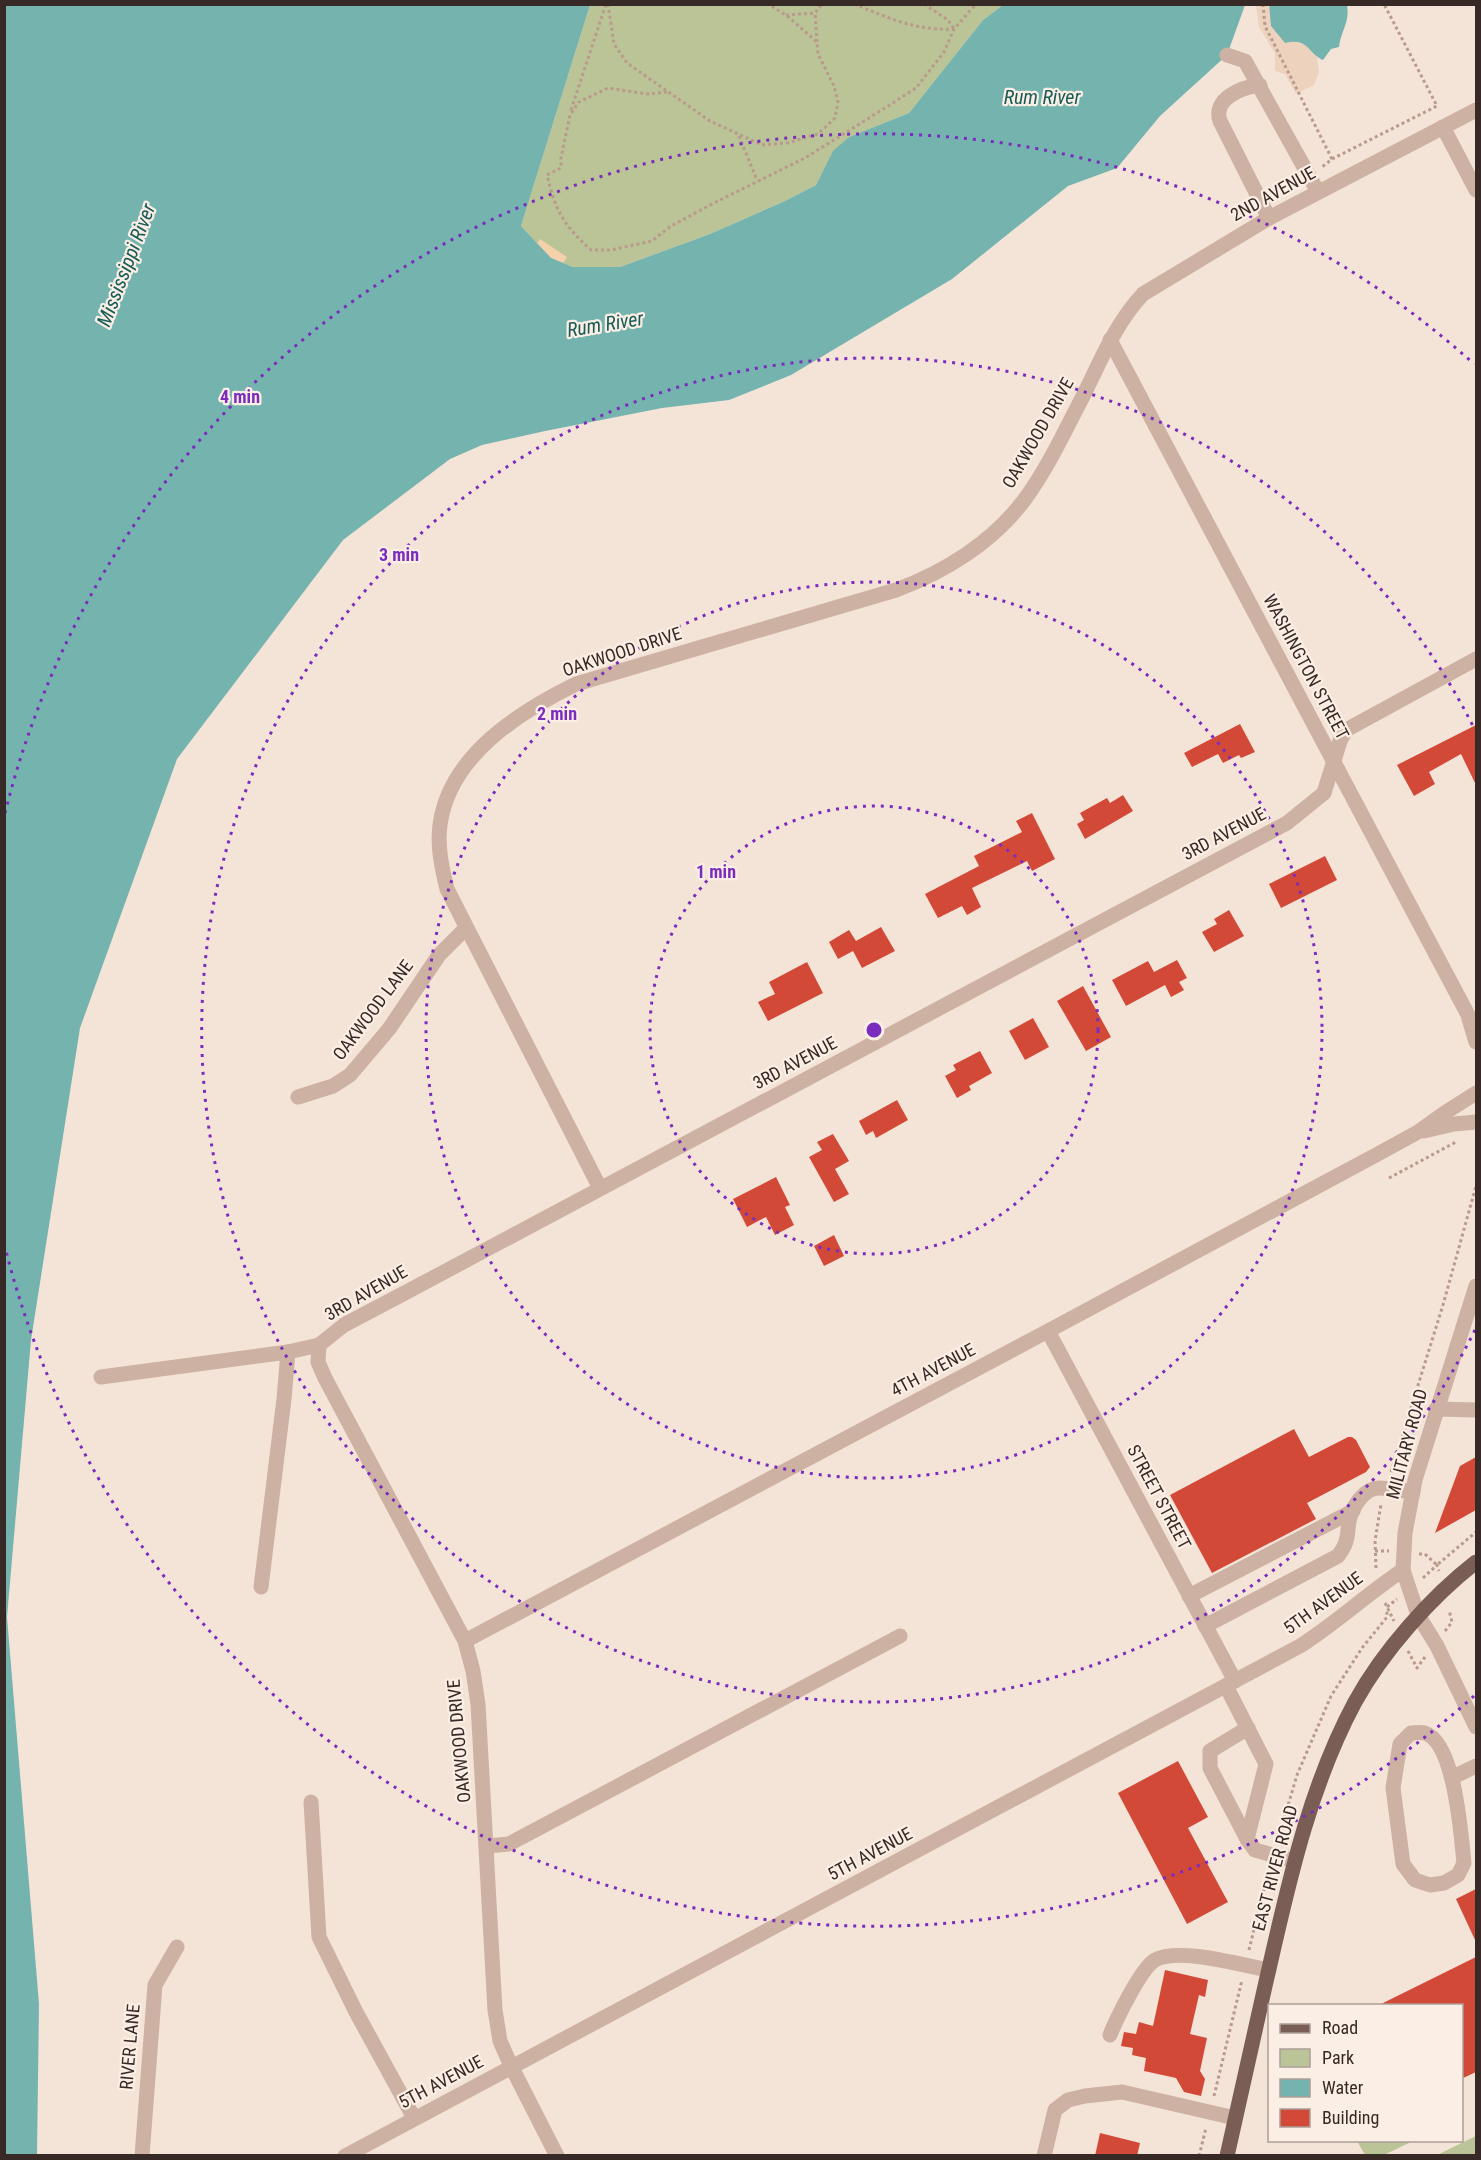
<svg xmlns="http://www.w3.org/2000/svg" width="1481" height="2160" font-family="'Roboto Condensed',sans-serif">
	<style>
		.green { fill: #bac496 }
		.sand { fill: #f3d1aa }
		.plaza { fill: #edd2bd }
		.water { fill: #74b3ae }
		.building { fill: #d24a37 }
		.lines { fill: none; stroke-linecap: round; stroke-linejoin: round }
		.path { stroke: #b99a8c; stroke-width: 3; stroke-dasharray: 3 3; stroke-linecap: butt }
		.minor { stroke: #cdb1a2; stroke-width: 15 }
		.major { stroke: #7a5d55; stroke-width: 15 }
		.ring { fill: none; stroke: #7b2cbf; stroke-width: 3; stroke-dasharray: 3 6 }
		.labels { text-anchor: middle; stroke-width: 4.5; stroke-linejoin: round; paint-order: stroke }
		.street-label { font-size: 18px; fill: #372925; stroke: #fbeee4 }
		.water-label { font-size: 20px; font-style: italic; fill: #175c58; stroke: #fbeee4 }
		.centre { fill: #7b2cbf; stroke: #fbeee4; stroke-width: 3 }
		.ring-label { font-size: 18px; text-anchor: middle; font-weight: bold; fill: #7b2cbf; stroke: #fbeee4; stroke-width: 4.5; stroke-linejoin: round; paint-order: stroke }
	</style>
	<rect width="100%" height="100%" fill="#f4e3d7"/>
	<!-- green -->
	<g class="green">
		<path d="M590,5H1003L983,20L909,113L849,137L833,152L816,185L785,201L710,234L620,267H573L551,258L521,226Z"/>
		<path d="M1476,2136V2155H1439V2154Z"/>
		<path d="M1357,2141H1413L1384,2155H1365Z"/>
	</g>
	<!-- sand -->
	<path class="sand" d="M540,239L567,257L561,266L534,248Z"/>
	<!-- plaza -->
	<path class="plaza" d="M1256,5H1269L1268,6L1294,41L1309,46L1317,57L1319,72L1314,85L1296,94L1285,74L1275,71V53L1259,27Z"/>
	<!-- water -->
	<g class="water">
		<path d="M1269,4L1347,5C1350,23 1341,30 1339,47L1331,49L1323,60C1308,53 1308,37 1285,43L1271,26Z"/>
		<path d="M5,5H590L521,226L551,258L573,267H620L710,234L785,201L816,185L833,151L849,137L909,113L983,20L1003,5H1245L1227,55L1160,116L1117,168L1068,186L952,279L791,375L729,400L662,408L545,431L482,445L450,459L343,540L177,759L80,1028L31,1340L7,1617L39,2004L37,2155L5,2156Z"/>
	</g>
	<!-- building -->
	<g class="building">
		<path d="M1240,724L1255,752L1241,758L1239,755L1223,763L1218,754L1192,767L1184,753Z"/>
		<path d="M1476,725V785L1461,754L1429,772L1435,784L1414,796L1397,765Z"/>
		<path d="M1123,795L1133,811L1085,839L1077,824L1084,820L1080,813L1107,798L1110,803Z"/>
		<path d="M1032,813L1055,859L1032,871L1027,861L972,888L981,907L967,915L962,906L938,918L925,894L979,866L974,856L1022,832L1016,821Z"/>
		<path d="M1325,856L1337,880L1281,908L1269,884Z"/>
		<path d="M1229,910L1244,936L1214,952L1202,932L1217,924L1214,919Z"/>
		<path d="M881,927L895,951L862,968L853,951L838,959L829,942L849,930L856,941Z"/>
		<path d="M1177,960L1187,978L1179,982L1184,990L1171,997L1165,985L1126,1006L1112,980L1148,961L1154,972Z"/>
		<path d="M807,962L823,993L768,1021L758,1002L775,994L769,982Z"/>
		<path d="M1083,986L1111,1037L1086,1051L1057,1001Z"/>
		<path d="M1033,1018L1049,1047L1025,1060L1009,1031Z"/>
		<path d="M980,1051L992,1073L969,1086L971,1090L957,1098L945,1076L956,1070L953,1065Z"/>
		<path d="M897,1100L908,1120L876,1138L873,1131L866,1135L859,1121Z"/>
		<path d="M833,1134L849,1161L835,1169L849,1194L834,1202L809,1157L822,1150L817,1142Z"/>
		<path d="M776,1177L790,1205L785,1207L794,1225L775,1235L766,1217L747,1227L733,1199Z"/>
		<path d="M834,1235L844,1256L824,1266L814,1246Z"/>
		<path d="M1294,1429L1309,1457L1348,1437H1352L1356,1440L1370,1467L1366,1472L1307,1503L1316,1519L1212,1573L1170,1495Z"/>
		<path d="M1476,1457V1510L1435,1533L1460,1466Z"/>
		<path d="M1178,1761L1208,1817L1188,1828L1228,1902L1187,1924L1118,1793Z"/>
		<path d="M1476,1889V1942L1456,1899Z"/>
		<path d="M1476,1957V2072L1461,2079V2006H1377Z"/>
		<path d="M1165,1970L1208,1980L1205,1997L1199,1995L1190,2034L1207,2038L1200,2071L1205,2079L1201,2096L1184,2092L1176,2078L1144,2071L1146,2058L1132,2055L1133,2048L1121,2046L1124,2032L1136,2034L1139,2022L1153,2026Z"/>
		<path d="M1100,2133L1140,2143L1137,2156H1095Z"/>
	</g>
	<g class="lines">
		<!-- path -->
		<g class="path">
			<path d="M608,4L614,44L627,63L710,121L762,145L787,143L818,134L835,118L838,102L834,86L818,54L817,42L786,15L768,4"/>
			<path d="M854,4C889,18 916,31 954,29"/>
			<path d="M924,4L948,20L954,29"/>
			<path d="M1263,4L1265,26L1332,159L1322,167"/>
			<path d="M786,15L815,13"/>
			<path d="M817,42L815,13L822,4"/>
			<path d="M667,92L647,94L608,88L579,102L570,115L561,158V168L547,175C555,210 564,226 591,250H611L652,241L671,226L716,202L805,158L885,108L916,88L944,52L954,29L976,4"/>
			<path d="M571,110L606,4"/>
			<path d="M739,136L757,180"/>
			<path d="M1332,159L1437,106L1384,4"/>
			<path d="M1389,1178L1456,1142"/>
			<path d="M1391,1472L1443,1305L1476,1186"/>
			<path d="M1375,1551H1389"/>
			<path d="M1419,1554H1425L1437,1565L1476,1532"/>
			<path d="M1376,1568L1375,1541L1381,1504"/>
			<path d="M1423,1578L1437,1565L1439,1571"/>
			<path d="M1385,1603L1394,1621"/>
			<path d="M1387,1607L1397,1599"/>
			<path d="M1445,1631L1452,1622L1449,1610"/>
			<path d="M1408,1651L1417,1668L1425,1657"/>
			<path d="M1278,1839L1297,1775L1331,1696L1362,1648L1387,1617V1610"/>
			<path d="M1249,1950L1268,1872"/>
			<path d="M1214,2096L1242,1980"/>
			<path d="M1199,2156L1206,2128"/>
		</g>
		<!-- minor -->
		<g class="minor">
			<path d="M1227,55L1245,61L1318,192"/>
			<path d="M1260,85C1242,87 1212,99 1220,121L1269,218"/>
			<path d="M1443,127L1476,190"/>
			<path d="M1110,340L1467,1013L1476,1028"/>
			<path d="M1469,1019L1476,1042"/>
			<path d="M298,1097L333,1086L350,1075L389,1029L439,955L466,928"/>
			<path d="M1424,1131L1454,1124L1476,1122"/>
			<path d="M600,1188L447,889C442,868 437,847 440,825C449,756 519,712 576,684L896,590C945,572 993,542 1025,499C1047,469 1064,433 1081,400C1100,363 1114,325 1143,294L1269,218L1476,110"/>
			<path d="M1476,1286L1415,1480L1405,1533L1403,1570L1418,1615L1437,1646L1476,1727"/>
			<path d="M1048,1331L1235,1681"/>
			<path d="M319,1345L318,1362L325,1378L465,1641L473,1671L478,1704L495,2010L500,2041L511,2066L557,2156"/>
			<path d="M101,1377L288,1352L319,1345L344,1325L399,1296L1287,823L1324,793L1340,741L1346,730L1476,659"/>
			<path d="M1436,1409L1476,1410"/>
			<path d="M261,1587L284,1399L288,1352"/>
			<path d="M1189,1596L1353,1511"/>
			<path d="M1205,1626L1338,1556C1348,1543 1347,1537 1349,1521C1352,1507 1364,1488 1379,1488C1390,1488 1402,1491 1413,1492"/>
			<path d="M465,1641L1048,1331L1376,1155L1418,1132L1443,1114L1476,1093"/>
			<path d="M1226,1686L1266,1764L1247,1839L1255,1850L1294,1861"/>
			<path d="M1411,1733C1415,1733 1421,1732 1425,1733C1455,1743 1461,1835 1464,1863L1458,1875L1444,1883L1430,1885L1415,1880L1403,1864L1393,1788L1400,1744Z"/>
			<path d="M1453,1777L1476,1766"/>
			<path d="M311,1802L319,1937L356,2012L414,2118"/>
			<path d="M1247,1839L1210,1768V1751L1248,1728"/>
			<path d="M487,1846L509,1844L900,1636"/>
			<path d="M1110,2035C1116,2020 1141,1968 1155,1960C1179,1947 1241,1965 1269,1970"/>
			<path d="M142,2156L155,1985L177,1947"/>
			<path d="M345,2156L1300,1646C1336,1623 1367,1594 1403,1570"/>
			<path d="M1044,2156L1055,2110L1068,2100L1085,2096L1122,2092L1235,2118"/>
		</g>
		<!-- major -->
		<path class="major" d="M1227,2156C1242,2090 1256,2025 1271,1960C1291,1872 1312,1782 1355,1702C1383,1651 1431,1597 1476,1562"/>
	</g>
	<!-- distance rings -->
	<g class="ring">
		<circle cx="874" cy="1030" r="224"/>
		<circle cx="874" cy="1030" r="448"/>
		<path d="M1475 1330A672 672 0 1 1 1475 730"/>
		<path d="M1474 1696A896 896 0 0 1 5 1247M5 813A896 896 0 0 1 1474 364"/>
	</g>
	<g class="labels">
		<!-- street labels -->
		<g class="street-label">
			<text transform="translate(1273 194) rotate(-29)" y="6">2ND AVENUE</text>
			<text transform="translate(1038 433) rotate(-60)" y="6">OAKWOOD DRIVE</text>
			<text transform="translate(622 652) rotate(-18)" y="6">OAKWOOD DRIVE</text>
			<text transform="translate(1306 667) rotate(62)" y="6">WASHINGTON STREET</text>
			<text transform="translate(1224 834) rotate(-28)" y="6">3RD AVENUE</text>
			<text transform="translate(373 1010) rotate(-53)" y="6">OAKWOOD LANE</text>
			<text transform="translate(795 1063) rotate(-28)" y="6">3RD AVENUE</text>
			<text transform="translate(366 1293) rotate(-30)" y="6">3RD AVENUE</text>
			<text transform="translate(933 1370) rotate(-28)" y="6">4TH AVENUE</text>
			<text transform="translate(1407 1444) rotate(-75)" y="6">MILITARY ROAD</text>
			<text transform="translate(1159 1497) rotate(62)" y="6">STREET STREET</text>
			<text transform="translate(1323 1603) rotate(-36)" y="6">5TH AVENUE</text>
			<text transform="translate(459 1741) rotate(-95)" y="6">OAKWOOD DRIVE</text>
			<text transform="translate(870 1854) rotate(-28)" y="6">5TH AVENUE</text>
			<text transform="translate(1275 1868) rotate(-75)" y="6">EAST RIVER ROAD</text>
			<text transform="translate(130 2047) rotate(-85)" y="6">RIVER LANE</text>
			<text transform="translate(441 2082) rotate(-28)" y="6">5TH AVENUE</text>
		</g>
		<!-- water labels -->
		<g class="water-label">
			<text x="1042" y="104">Rum River</text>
			<text transform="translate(126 265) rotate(-69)" y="7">Mississippi River</text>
			<text transform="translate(605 324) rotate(-9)" y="7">Rum River</text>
		</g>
	</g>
	<circle cx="874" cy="1030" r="9" class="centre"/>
	<g class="ring-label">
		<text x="240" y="403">4 min</text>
		<text x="399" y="561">3 min</text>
		<text x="557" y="720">2 min</text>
		<text x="716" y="878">1 min</text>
	</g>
	<!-- border -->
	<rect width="1481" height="2160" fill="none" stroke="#372925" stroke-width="12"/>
	<!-- legend -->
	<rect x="1268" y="2004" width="195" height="138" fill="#fbeee4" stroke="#ad9f98" stroke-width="1.5"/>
	<rect x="1280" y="2024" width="30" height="9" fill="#7a5d55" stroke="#ad9f98" stroke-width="1.5"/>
	<text x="1322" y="2034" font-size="18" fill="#372925">Road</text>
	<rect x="1280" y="2049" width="30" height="18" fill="#bac496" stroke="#ad9f98" stroke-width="1.5"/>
	<text x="1322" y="2064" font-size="18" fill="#372925">Park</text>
	<rect x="1280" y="2079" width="30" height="18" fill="#74b3ae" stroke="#ad9f98" stroke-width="1.5"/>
	<text x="1322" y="2094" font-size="18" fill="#372925">Water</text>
	<rect x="1280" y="2109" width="30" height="18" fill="#d24a37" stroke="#ad9f98" stroke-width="1.5"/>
	<text x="1322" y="2124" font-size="18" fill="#372925">Building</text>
</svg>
